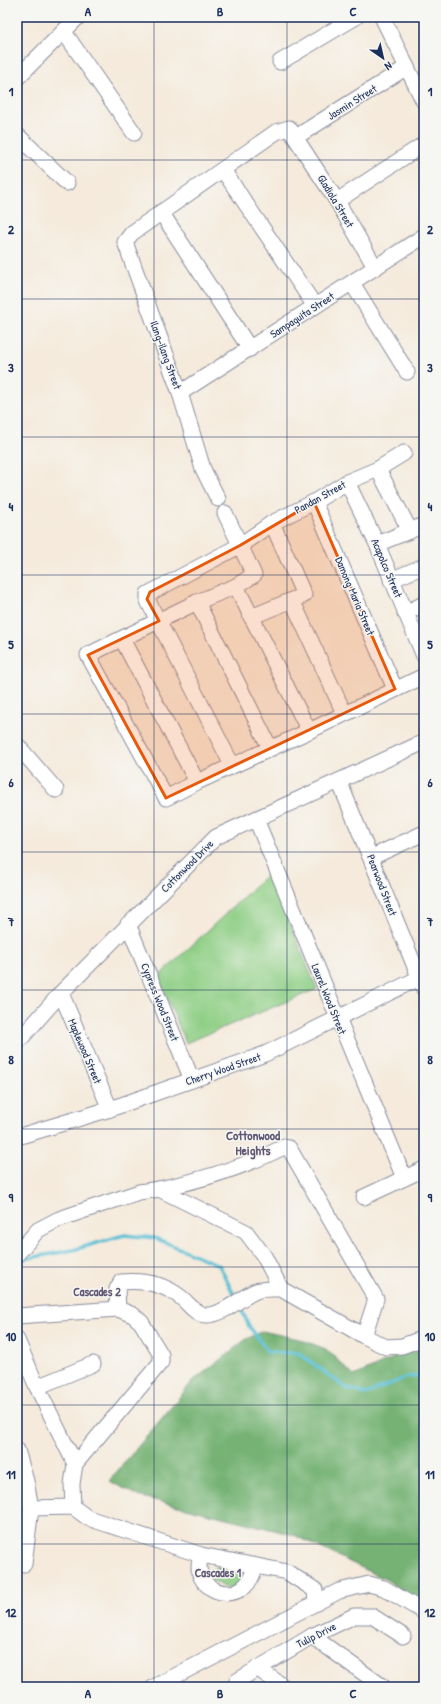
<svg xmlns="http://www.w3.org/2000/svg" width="441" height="1704" font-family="'Patrick Hand',sans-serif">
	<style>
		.green { fill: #90cf86; stroke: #567f72 }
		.forest { fill: #74b273; stroke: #487068 }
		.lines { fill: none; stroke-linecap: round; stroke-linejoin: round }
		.stream { stroke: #58c0d5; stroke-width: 3.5 }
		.minor-casing { stroke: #888c9c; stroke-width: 17 }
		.minor { stroke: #fff; stroke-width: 15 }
		.marked { fill: #e8590c; fill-opacity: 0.2; stroke: #e8590c; stroke-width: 3; stroke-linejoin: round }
		.grid { fill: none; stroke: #1b2f5e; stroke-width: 1; stroke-opacity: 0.55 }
		.labels { text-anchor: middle; stroke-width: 3; stroke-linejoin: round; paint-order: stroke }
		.street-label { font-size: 11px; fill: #1b2f5e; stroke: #f6f6f2 }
		.neighbourhood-label { font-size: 12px; font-weight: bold; fill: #605774; stroke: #f6f6f2 }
		.quarter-label { font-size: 13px; font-weight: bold; fill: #605774; stroke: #f6f6f2 }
		.neatline { fill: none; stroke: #1b2f5e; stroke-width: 1.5 }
		.grid-label { font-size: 13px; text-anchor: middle; font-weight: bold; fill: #1b2f5e }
	</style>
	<rect width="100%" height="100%" fill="#f6f6f2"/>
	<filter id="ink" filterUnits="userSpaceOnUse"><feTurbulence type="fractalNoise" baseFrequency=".025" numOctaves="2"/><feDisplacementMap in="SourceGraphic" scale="8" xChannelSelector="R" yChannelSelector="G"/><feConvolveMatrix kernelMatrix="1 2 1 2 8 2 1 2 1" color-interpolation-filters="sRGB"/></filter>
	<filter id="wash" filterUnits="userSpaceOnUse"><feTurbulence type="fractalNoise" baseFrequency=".012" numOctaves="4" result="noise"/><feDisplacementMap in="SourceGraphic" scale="16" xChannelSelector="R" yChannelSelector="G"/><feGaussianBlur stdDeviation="0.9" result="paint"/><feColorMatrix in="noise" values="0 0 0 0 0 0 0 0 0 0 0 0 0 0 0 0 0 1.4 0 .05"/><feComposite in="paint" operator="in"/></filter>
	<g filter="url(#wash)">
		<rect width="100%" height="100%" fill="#f5eadb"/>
		<!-- green -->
		<g class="green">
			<path d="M269,873L317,989L186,1043L158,977Z"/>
			<path d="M218,1566L239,1571L242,1576V1582L228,1589L212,1580L210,1573Z"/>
		</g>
		<!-- forest -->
		<path class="forest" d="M262,1331L299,1339L326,1349L354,1376L424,1344V1608L387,1580L294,1535L138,1496L109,1481L193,1381L245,1340Z"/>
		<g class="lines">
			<!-- stream -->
			<g class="stream">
				<path d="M18,1260L73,1250L124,1235L155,1238L219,1265L236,1299"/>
				<path d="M239,1304L249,1326L268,1352L299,1353L346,1388L366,1394L407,1377L424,1376"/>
			</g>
		</g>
	</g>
	<g filter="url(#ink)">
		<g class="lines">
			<defs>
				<g id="minor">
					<path d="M382,17L424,102"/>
					<path d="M64,32L134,133"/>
					<path d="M280,62L356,17"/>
					<path d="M17,78L78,17"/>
					<path d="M17,135L67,183"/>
					<path d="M296,137L407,67"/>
					<path d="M223,170L315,306"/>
					<path d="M337,201L424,144"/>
					<path d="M161,212L250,349"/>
					<path d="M352,283L407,372"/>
					<path d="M180,393L424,236"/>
					<path d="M378,469L410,531"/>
					<path d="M347,482L377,544L424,656"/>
					<path d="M218,499L203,469L180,393L125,242L132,233L276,132L289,128L337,201L375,267"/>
					<path d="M314,502L395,689"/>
					<path d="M225,513L254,575L236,586L197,602L88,655L166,798L197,782L309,731L424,676"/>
					<path d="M377,544L424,525"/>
					<path d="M391,580L424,566"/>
					<path d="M236,586L309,731"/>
					<path d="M292,600L344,713"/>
					<path d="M197,602L270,748"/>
					<path d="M405,613L424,604"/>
					<path d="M251,617L304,595L272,523"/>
					<path d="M122,639L197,782"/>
					<path d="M17,745L56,790"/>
					<path d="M232,765L148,601V594L239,546L272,523L314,502L347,482L378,469L404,453"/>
					<path d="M339,781L424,989"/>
					<path d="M256,819L404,1178"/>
					<path d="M372,857L424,833"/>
					<path d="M128,924L192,1080"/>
					<path d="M61,993L110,1109"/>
					<path d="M17,1043L61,993L216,837L424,742"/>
					<path d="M17,1137L110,1109L265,1054L419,978"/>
					<path d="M159,1189C203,1180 244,1167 284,1147L289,1148L376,1299L364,1336"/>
					<path d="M364,1197L424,1169"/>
					<path d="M17,1254L38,1230L59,1219L139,1192L159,1189L246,1232L264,1256L281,1289L364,1336L386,1347L402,1346L424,1338"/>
					<path d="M118,1309L117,1289L121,1282C142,1280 162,1283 179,1296C188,1302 195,1315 206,1315C222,1316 241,1297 256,1291C263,1288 273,1289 281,1289"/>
					<path d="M17,1316L118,1309L133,1315L141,1322L161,1355V1362L75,1464"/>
					<path d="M17,1340L37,1387L75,1464L72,1484L73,1507"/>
					<path d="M37,1387L93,1364"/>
					<path d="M17,1450L26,1481L31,1508L24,1564"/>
					<path d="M31,1508L73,1507L88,1518L201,1555L287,1572L315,1590L316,1603"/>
					<path d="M201,1555C200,1559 199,1563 199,1567C199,1588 225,1599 241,1589C250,1584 253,1575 255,1566"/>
					<path d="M312,1636L383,1687"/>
					<path d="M257,1668L284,1687"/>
					<path d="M154,1687L339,1591L369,1584L384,1588L424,1612"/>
					<path d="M236,1687L237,1681L312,1636L354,1616H372L403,1636"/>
				</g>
			</defs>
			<!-- minor casing -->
			<use href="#minor" class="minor-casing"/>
			<!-- minor -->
			<use href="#minor" class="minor"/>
		</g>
	</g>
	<!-- marked area -->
	<path class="marked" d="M314,502L395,689L166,798L88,655L159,621L147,599L150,592L239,546Z"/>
	<!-- grid -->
	<path class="grid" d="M154,17V1687M287,17V1687M17,160H424M17,299H424M17,437H424M17,575H424M17,714H424M17,852H424M17,990H424M17,1129H424M17,1267H424M17,1405H424M17,1544H424"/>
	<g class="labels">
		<!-- street labels -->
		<g class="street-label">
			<text transform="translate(352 102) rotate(-32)" y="4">Jasmin Street</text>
			<text transform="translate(336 201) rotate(59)" y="4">Gladiola Street</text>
			<text transform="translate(302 315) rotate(-33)" y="4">Sampaguita Street</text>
			<text transform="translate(166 355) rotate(70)" y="4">Ilang-ilang Street</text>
			<text transform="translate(320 497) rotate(-29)" y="4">Pandan Street</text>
			<text transform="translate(387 568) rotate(67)" y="4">Acapolco Street</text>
			<text transform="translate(355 596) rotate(67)" y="4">Damong Maria Street</text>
			<text transform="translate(187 866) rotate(-45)" y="4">Cottonwood Drive</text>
			<text transform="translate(382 885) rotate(69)" y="4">Pearwood Street</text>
			<text transform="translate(329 999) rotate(68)" y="4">Laurel Wood Street</text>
			<text transform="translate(160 1002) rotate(68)" y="4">Cypress Wood Street</text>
			<text transform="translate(85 1051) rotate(67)" y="4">Maplewood Street</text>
			<text transform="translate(223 1069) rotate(-19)" y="4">Cherry Wood Street</text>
			<text transform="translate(316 1635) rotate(-27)" y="4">Tulip Drive</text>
		</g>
		<!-- neighbourhood labels -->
		<g class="neighbourhood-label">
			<text x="97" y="1296">Cascades 2</text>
			<text x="218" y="1577">Cascades 1</text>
		</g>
		<!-- quarter labels -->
		<g class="quarter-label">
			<text x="253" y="1140">Cottonwood<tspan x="253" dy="15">Heights</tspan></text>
		</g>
	</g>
	<!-- margin -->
	<rect width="441" height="1704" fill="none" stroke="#f6f6f2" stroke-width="44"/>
	<!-- north arrow -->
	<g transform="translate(383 58) rotate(146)" stroke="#f6f6f2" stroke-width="3" paint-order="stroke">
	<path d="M0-3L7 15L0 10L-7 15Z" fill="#1b2f5e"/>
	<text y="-6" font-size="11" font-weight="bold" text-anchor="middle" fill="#1b2f5e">N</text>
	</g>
	<rect x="22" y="22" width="397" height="1660" class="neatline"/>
	<g class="grid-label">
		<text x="88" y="16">A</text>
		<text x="220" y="16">B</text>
		<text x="353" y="16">C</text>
		<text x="11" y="96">1</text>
		<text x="430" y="96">1</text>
		<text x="11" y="234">2</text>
		<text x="430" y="234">2</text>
		<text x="11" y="372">3</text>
		<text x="430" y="372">3</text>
		<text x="11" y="511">4</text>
		<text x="430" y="511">4</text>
		<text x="11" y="649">5</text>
		<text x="430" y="649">5</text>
		<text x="11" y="787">6</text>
		<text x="430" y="787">6</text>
		<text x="11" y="926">7</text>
		<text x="430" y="926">7</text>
		<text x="11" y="1064">8</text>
		<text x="430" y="1064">8</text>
		<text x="11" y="1202">9</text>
		<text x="430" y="1202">9</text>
		<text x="11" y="1341">10</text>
		<text x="430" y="1341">10</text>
		<text x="11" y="1479">11</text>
		<text x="430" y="1479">11</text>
		<text x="11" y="1617">12</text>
		<text x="430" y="1617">12</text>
		<text x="88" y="1698">A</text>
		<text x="220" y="1698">B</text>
		<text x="353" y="1698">C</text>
	</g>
</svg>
